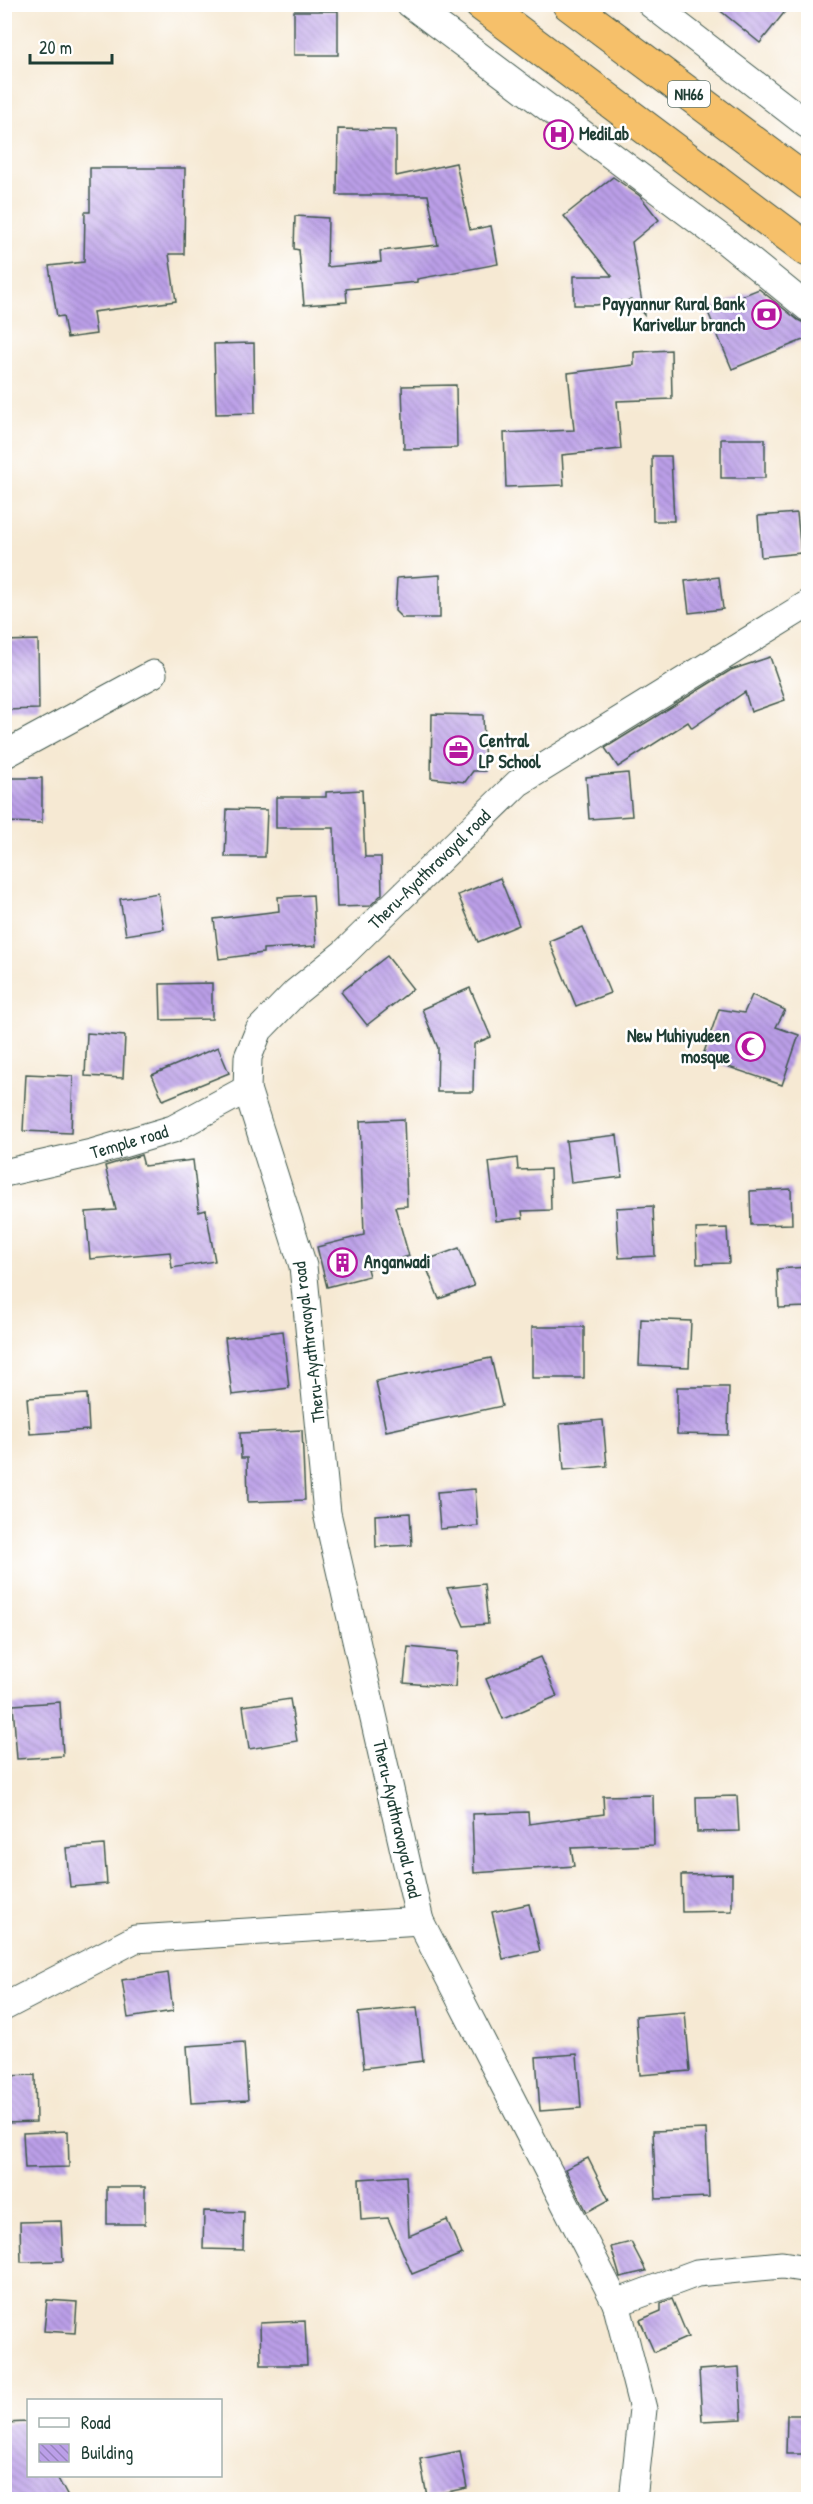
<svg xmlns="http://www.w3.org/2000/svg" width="813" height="2504" font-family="'Patrick Hand',sans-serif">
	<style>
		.building { fill: url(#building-back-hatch) }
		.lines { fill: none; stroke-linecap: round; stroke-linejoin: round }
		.minor-casing { stroke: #3f574c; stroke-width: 29 }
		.highway-casing { stroke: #3f574c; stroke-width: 35 }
		.minor { stroke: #fff; stroke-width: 27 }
		.highway { stroke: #f6c06b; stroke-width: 33 }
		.labels { text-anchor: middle; stroke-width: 5; stroke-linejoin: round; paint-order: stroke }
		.shield { fill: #fff; stroke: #627771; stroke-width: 1.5 }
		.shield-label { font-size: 16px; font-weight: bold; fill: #1f3d34 }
		.poi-label { font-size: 18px; font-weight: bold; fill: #1f3d34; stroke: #fff; text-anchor: start }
		.street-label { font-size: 18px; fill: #1f3d34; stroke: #fff }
	</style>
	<defs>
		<pattern id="building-back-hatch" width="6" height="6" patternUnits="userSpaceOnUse" patternTransform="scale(1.5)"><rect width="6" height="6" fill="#bb9fe8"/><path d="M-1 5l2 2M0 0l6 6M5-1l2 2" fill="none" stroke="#9783bd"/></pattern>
	</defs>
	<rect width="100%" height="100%" fill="#fff"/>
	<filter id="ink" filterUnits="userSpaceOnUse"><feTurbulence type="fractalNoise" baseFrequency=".0167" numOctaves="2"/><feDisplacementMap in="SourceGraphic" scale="12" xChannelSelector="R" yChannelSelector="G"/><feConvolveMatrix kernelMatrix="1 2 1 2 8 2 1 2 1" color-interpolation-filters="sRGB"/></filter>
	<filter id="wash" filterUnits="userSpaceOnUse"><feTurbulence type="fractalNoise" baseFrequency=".008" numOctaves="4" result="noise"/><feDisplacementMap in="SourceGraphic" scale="24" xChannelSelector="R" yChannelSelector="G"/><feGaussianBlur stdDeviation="1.35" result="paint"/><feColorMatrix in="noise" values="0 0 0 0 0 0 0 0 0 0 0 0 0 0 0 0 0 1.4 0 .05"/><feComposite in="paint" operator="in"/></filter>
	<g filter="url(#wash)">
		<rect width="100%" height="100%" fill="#f6e9d3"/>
		<g id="blocks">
			<!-- building -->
			<g class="building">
				<path d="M712,4H791L760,43Z"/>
				<rect x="294" y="11" width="44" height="44"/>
				<path d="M338,129L396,130V176L456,163L470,230L491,226L498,264L417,279V282L346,289L347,302L304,305L299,250L294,249L295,216L328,218L327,267L381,262L380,251L438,245L428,195H337Z"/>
				<path d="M90,168H185L184,254H169L176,301L93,312L96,334L67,338L63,316L57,317L49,266L84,262L85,212H90Z"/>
				<path d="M613,177L640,196L659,220L632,242L644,315L631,300L596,305H574V276H612L564,216Z"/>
				<path d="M759,289L798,320L808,325V338L732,369L707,310Z"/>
				<path d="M254,343L255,413L216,414L214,344Z"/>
				<path d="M671,350L672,399L617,401L621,449L562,455L564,485L506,487L504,433L574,430L568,373L634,365V352Z"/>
				<path d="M456,385L457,448L404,449L402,386Z"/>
				<rect x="721" y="439" width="44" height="39"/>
				<path d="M652,456H671L674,521H653Z"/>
				<path d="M797,513L801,553L761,557L758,516Z"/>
				<path d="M440,575V618H402L395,611L397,578Z"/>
				<path d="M719,577L723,609L689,613L685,581Z"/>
				<path d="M38,640L39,709L4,710V641Z"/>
				<path d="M770,657L785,700L751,712L745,692L692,728L688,722L618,767L605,748L731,670Z"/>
				<path d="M432,714L483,715L485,771H473L465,782L431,778Z"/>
				<path d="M628,773L632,816L589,819L586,777Z"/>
				<path d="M6,778H42V823L5,822Z"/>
				<path d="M362,790L365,857H381L382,894L370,906L337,907L334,828H276V797H326V792Z"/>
				<path d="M227,809L267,810L265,857H225Z"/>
				<path d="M500,878L519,925L478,942L458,895Z"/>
				<path d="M158,893L164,929L126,935L120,899Z"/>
				<path d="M313,895L316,946L263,949V953L219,959L214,919L279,911L278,897Z"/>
				<path d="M583,927L610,993L576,1006L549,941Z"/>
				<path d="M387,956L413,989L367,1025L341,992Z"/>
				<path d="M212,983V1019L161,1020L160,984Z"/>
				<path d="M470,988L491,1037L474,1044L473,1092H437L438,1048L422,1009Z"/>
				<path d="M752,995L785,1010L776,1027L799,1035L782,1085L702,1058L719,1009L744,1013Z"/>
				<path d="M87,1033L125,1036L123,1078L85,1076Z"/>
				<path d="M218,1047L229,1073L163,1100L152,1075Z"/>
				<path d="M26,1074L73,1076L71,1133L23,1131Z"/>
				<path d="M404,1119L407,1206L395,1207L409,1256L367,1269L369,1276L327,1287L317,1247L364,1235L360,1121Z"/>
				<path d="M617,1135L622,1177L571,1183L566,1141Z"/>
				<path d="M141,1155L144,1166L193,1160L199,1212L206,1210L215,1261L172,1268L170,1252L90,1259L86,1212L116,1210L105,1166Z"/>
				<path d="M517,1158L518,1170L550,1169L551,1210L522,1211L523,1218L496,1221L489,1162Z"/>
				<path d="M791,1189L792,1224L751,1225L750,1191Z"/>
				<path d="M653,1206L655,1256L619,1258L616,1208Z"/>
				<path d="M727,1228L729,1263L697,1264L696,1229Z"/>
				<path d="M459,1248L474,1286L439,1299L424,1261Z"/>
				<path d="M808,1267V1307L779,1308L777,1269Z"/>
				<path d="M641,1319L691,1321L689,1367L639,1365Z"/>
				<rect x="532" y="1327" width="52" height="51"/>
				<path d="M283,1331L289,1388L232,1395L225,1338Z"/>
				<path d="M491,1358L502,1406L386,1431L376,1381Z"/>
				<path d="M677,1387H729L728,1435L677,1434Z"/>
				<path d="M87,1394L89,1430L30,1434L27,1398Z"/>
				<path d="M603,1420L607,1466L564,1470L560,1424Z"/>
				<path d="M302,1430L305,1500L248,1502L247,1458H241L240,1433Z"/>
				<path d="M475,1489L478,1526L440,1529L437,1492Z"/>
				<path d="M410,1513L412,1545L376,1547L375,1515Z"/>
				<path d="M484,1584L488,1624L464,1626L447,1588Z"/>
				<path d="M408,1647L458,1652L455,1687L404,1683Z"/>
				<path d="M540,1657L557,1696L503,1719L486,1679Z"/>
				<path d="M290,1699L297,1741L249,1749L243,1706Z"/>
				<path d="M60,1702L63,1756L17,1759L13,1705Z"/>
				<path d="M653,1795L654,1845L571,1848L574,1866L474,1873L472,1814L528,1812L529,1824L604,1814L603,1796Z"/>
				<path d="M737,1796L739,1831L697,1832L696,1797Z"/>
				<path d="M104,1845L107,1884L70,1887L66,1848Z"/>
				<path d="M732,1874V1911L682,1912L681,1875Z"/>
				<path d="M529,1904L540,1951L503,1959L492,1912Z"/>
				<path d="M168,1973L173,2011L128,2018L122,1980Z"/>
				<path d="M417,2007L423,2061L364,2068L358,2013Z"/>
				<path d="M685,2012L690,2071L640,2075L636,2016Z"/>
				<path d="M244,2042L248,2100L191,2103L187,2046Z"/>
				<path d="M577,2054L581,2108L540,2111L536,2057Z"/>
				<path d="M35,2075L36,2122L4,2123V2076Z"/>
				<path d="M706,2129L709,2197L656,2199L653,2131Z"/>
				<path d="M68,2131L69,2167L25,2168L23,2133Z"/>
				<path d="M588,2158L609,2200L587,2212L565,2169Z"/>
				<path d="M406,2176L409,2236L447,2220L462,2254L412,2274L388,2218L361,2220L359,2179Z"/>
				<rect x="107" y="2187" width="38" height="37"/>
				<path d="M204,2211L244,2212L243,2250L203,2249Z"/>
				<path d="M61,2221L63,2261L21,2262L20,2222Z"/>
				<path d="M631,2242L646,2271L620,2277L611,2247Z"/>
				<path d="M672,2299L688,2337L654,2352L640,2320L661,2311V2303Z"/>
				<path d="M47,2300L77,2302L75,2333L44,2331Z"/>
				<path d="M305,2321L307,2365H261L260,2323Z"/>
				<path d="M739,2367L742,2419L702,2421L699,2370Z"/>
				<path d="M787,2415H808V2454H786Z"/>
				<path d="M28,2422V2475H56L69,2499H4V2423Z"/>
				<path d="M460,2451L467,2488L427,2496L420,2459Z"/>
			</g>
		</g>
	</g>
	<g filter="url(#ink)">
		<use href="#blocks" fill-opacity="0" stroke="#3f574c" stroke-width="1.5"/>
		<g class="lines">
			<defs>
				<g id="minor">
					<path d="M410,4L728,243L808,308"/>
					<path d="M651,4L808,125"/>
					<path d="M4,755L153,674"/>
					<path id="s1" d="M4,1173L92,1153L173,1129L247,1089"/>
					<path d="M420,1921L616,2303L643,2409L633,2500"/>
					<path id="s2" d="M4,2007L135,1939L420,1921L327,1513L303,1266L247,1089L248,1057L259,1030L296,992L344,953L518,783L808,604"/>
					<path d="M616,2303L697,2273L782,2265L808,2269"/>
				</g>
				<g id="highway">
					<path d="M481,4L808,250"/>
					<path d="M569,4L808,183"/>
				</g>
			</defs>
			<!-- minor casing -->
			<use href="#minor" class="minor-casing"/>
			<!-- highway casing -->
			<use href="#highway" class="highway-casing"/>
			<!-- minor -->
			<use href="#minor" class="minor"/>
			<!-- highway -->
			<use href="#highway" class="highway"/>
		</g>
	</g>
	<!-- icons -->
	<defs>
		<symbol id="hospital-ring" viewBox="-11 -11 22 22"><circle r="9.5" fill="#fff" stroke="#b5179e" stroke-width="1.5"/><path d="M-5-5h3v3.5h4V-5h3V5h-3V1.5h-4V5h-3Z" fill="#b5179e"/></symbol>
		<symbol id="bank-ring" viewBox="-11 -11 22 22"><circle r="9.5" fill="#fff" stroke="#b5179e" stroke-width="1.5"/><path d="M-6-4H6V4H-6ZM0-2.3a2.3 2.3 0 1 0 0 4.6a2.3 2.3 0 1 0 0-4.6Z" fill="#b5179e"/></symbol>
		<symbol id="office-ring" viewBox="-11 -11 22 22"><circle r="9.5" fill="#fff" stroke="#b5179e" stroke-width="1.5"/><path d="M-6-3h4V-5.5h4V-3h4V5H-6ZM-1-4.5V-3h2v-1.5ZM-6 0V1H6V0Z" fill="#b5179e"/></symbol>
		<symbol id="mosque-ring" viewBox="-11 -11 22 22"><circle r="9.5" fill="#fff" stroke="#b5179e" stroke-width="1.5"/><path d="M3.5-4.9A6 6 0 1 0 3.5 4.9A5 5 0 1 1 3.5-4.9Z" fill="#b5179e"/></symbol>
		<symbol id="building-ring" viewBox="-11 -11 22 22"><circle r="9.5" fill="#fff" stroke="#b5179e" stroke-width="1.5"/><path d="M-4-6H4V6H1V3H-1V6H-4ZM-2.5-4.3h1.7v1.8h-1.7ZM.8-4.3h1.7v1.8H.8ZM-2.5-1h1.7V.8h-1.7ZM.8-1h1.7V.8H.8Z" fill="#b5179e"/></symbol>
	</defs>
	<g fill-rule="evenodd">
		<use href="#hospital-ring" x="542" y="118" width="33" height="33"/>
		<use href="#bank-ring" x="750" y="298" width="33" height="33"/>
		<use href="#office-ring" x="442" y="734" width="33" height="33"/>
		<use href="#mosque-ring" x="734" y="1030" width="33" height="33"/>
		<use href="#building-ring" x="326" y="1246" width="33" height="33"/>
	</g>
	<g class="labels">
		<!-- shield labels -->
		<rect class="shield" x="668" y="81" width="42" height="26" rx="4.5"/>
		<g class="shield-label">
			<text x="689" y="100">NH66</text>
		</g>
		<!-- poi labels -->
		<g class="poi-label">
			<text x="579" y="140">MediLab</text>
			<text x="745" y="310" text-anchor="end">Payyannur Rural Bank<tspan x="745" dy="21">Karivellur branch</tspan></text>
			<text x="479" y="747">Central<tspan x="479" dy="21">LP School</tspan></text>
			<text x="730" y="1042" text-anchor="end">New Muhiyudeen<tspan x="730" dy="21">mosque</tspan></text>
			<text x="364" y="1268">Anganwadi</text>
		</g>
		<!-- street labels -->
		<g class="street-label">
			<text dy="6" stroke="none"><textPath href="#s2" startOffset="1581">Theru-Ayathravayal road</textPath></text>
			<text dy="6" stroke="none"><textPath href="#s1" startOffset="129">Temple road</textPath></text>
			<text transform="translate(309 1342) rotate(-97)" y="6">Theru-Ayathravayal road</text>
			<text transform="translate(397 1819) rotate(77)" y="6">Theru-Ayathravayal road</text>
		</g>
	</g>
	<!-- margin -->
	<rect width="813" height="2504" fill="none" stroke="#fff" stroke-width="24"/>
	<!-- legend -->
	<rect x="27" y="2399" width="195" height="78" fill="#ffffff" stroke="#a5b1ae" stroke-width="1.5"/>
	<rect x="39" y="2418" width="30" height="9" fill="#ffffff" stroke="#a5b1ae" stroke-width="1.5"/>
	<text x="81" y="2429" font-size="18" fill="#1f3d34">Road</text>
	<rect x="39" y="2444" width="30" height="18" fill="url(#building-back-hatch)" stroke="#a5b1ae" stroke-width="1.5"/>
	<text x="81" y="2459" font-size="18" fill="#1f3d34">Building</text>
	<!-- scale -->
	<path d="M30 54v9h82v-9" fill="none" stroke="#1f3d34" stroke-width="3"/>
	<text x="39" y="54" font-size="18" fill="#1f3d34" stroke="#ffffff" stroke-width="4.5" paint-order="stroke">20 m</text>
</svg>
